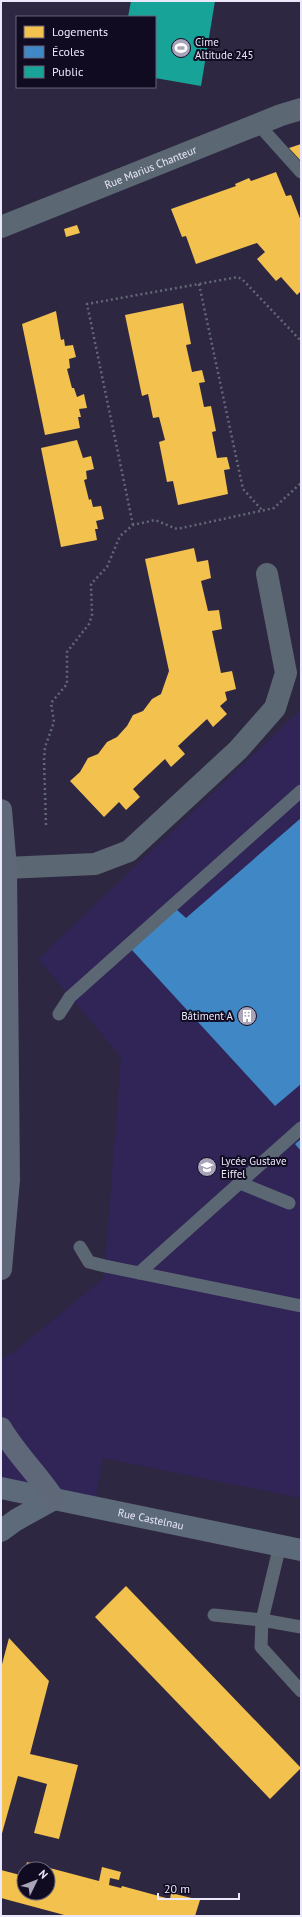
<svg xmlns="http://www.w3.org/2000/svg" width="302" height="1917" font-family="'PT Sans',sans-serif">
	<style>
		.built { fill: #312457 }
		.homes { fill: #f2c14e }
		.schools { fill: #3f88c5 }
		.public { fill: #17a398 }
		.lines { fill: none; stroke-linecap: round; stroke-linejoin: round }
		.path { stroke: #636876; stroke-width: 2.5; stroke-dasharray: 2 3; stroke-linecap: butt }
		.lane { stroke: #5b6873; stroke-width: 13 }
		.street { stroke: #5b6873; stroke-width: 22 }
		.secondary { stroke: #5d6a79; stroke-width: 22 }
		.primary { stroke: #5e6879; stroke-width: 22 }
		.labels { text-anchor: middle; stroke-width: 4; stroke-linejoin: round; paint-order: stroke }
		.poi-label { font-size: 11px; fill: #ebe8fb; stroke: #100b21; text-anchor: start }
		.street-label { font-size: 11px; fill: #ebe8fb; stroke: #100b21 }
	</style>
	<rect width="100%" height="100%" fill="#2e2741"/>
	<!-- built -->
	<path class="built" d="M301,709V1498L103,1458L94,1507L1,1488V1359L15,1351L104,1278L121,1057L38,959Z"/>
	<!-- homes -->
	<g class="homes">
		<path d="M301,144V161L289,148Z"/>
		<path d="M276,172L286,196L291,195L301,221V291L297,295L281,277L276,281L257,259L265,252L257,243L196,264L186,236L182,237L171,209L236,186L235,184L249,178L251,181Z"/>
		<path d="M77,225L80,233L66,237L64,229Z"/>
		<path d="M183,303L191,344L186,345L192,372L202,370L205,382L199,383L204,407L211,406L216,431L212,432L217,458L227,457L230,469L224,470L228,494L178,505L173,481L167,482L159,442L165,440L159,417L153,418L148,394L142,396L125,315Z"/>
		<path d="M56,311L61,340L64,339L65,346L73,345L76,357L69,359L70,368L67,369L72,388H74L77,397L84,394L87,408L79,409L81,417H78L80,428L45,435L22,324Z"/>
		<path d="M77,440L83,458L91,456L94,469L86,471L87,479L84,480L89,500L91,499L93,507L101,506L104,519L96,521L98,529H95L97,540L61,547L41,448Z"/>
		<path d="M194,548L197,562L208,560L211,578L201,581L208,611L219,610L222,629L212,631L221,673L232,671L236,689L225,692L227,700L220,706L227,714L213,727L207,719L178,746L185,754L171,767L165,759L133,789L140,797L126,810L119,802L104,817L70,781L80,772L88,758L98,754L107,742L117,737L127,726L133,715L143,711L152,699L161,694L169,671L145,559Z"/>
		<path d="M126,1586L301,1768L270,1799L95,1617Z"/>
		<path d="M9,1638L49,1681L30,1754L78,1765L59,1839L34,1833L47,1784L18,1776L1,1837V1668Z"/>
		<path d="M27,1862L99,1881L102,1867L121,1872L119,1880L110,1878L109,1885L121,1888L122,1886L170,1899L171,1893L200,1900L195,1916H68L1,1898V1870L24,1876V1893H48V1869H25Z"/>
	</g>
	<!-- schools -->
	<g class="schools">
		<path d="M301,818V1084L275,1106L131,949L176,909L186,918Z"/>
		<path d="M301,1139V1151L295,1144Z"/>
	</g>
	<!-- public -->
	<path class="public" d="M131,1H215L201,86L155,78V17H128Z"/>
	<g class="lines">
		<!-- path -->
		<g class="path">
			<path d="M199,284L243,489L262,510"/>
			<path d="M133,525L87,304L238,277L243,280L301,341"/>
			<path d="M46,825L44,760L45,747L54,722L51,703L67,684V652L89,624L92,615L91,584L107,567L120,536L133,525L155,520L177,529L274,508L301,483"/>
		</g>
		<!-- lane -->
		<g class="lane">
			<path d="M258,124L301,172"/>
			<path d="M59,1014L70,997L301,791"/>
			<path d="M240,1183L289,1203"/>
			<path d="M80,1247L89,1262L105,1266L301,1306"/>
			<path d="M139,1273L301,1128"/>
			<path d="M280,1545L262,1620L261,1647L301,1691"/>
			<path d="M214,1615L262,1620L301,1627"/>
		</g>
		<!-- street -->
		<g class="street">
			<path id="s1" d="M1,227L281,115L301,109"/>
			<path d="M6,868L95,864L129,851L238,750L275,708L286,673L267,574"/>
		</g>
		<!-- secondary -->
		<g class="secondary">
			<path id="s2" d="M1,1488L301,1550"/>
			<path d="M1,1531L16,1520L54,1499"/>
		</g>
		<!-- primary -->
		<g class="primary">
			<path d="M1,810L6,868L9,1180L1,1269"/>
			<path d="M1,1428C16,1454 38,1474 54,1499"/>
		</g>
	</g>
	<!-- icons -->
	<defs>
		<symbol id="stadium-disc" viewBox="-11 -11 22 22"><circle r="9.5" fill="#a9a4ba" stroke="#100b21"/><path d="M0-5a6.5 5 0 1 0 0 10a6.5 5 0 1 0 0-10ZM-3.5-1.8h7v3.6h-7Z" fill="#fff"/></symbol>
		<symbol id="building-disc" viewBox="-11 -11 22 22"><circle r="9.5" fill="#a9a4ba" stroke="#100b21"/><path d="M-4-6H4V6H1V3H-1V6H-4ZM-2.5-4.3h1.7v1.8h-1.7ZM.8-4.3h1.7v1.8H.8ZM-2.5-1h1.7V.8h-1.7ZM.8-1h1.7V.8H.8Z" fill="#fff"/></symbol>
		<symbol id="school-disc" viewBox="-11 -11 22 22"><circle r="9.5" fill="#a9a4ba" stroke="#100b21"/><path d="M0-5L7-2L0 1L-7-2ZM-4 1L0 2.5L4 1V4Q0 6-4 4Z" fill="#fff"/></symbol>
	</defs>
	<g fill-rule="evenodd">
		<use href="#stadium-disc" x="170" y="37" width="22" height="22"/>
		<use href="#building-disc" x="236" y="1005" width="22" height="22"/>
		<use href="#school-disc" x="196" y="1156" width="22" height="22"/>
	</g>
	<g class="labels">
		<!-- poi labels -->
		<g class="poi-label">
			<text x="195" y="46">Cime<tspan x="195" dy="13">Altitude 245</tspan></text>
			<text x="233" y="1020" text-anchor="end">Bâtiment A</text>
			<text x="221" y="1165">Lycée Gustave<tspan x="221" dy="13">Eiffel</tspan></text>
		</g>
		<!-- street labels -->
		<g class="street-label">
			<text dy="4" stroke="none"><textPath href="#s1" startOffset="161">Rue Marius Chanteur</textPath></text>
			<text dy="4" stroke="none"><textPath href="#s2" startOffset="153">Rue Castelnau</textPath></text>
		</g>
	</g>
	<!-- border -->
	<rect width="302" height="1917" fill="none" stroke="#ebe8fb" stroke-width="4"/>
	<!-- legend -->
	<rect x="16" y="16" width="140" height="72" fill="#100b21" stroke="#686378"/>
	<rect x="24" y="26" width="20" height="12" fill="#f2c14e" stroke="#686378"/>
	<text x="52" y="36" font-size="12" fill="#ebe8fb">Logements</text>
	<rect x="24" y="46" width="20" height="12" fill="#3f88c5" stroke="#686378"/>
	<text x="52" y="56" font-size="12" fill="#ebe8fb">Écoles</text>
	<rect x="24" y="66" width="20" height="12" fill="#17a398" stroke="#686378"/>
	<text x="52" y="76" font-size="12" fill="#ebe8fb">Public</text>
	<!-- north arrow -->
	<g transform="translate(36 1881) rotate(47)"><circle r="19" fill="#100b21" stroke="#686378"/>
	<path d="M0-3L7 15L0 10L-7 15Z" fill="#a9a4ba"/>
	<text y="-6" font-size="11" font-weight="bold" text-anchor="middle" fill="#ebe8fb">N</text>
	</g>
	<!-- scale -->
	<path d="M158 1893v6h81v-6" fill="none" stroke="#ebe8fb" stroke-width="2"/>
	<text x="164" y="1893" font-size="12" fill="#ebe8fb" stroke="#100b21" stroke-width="3" paint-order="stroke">20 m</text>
</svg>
